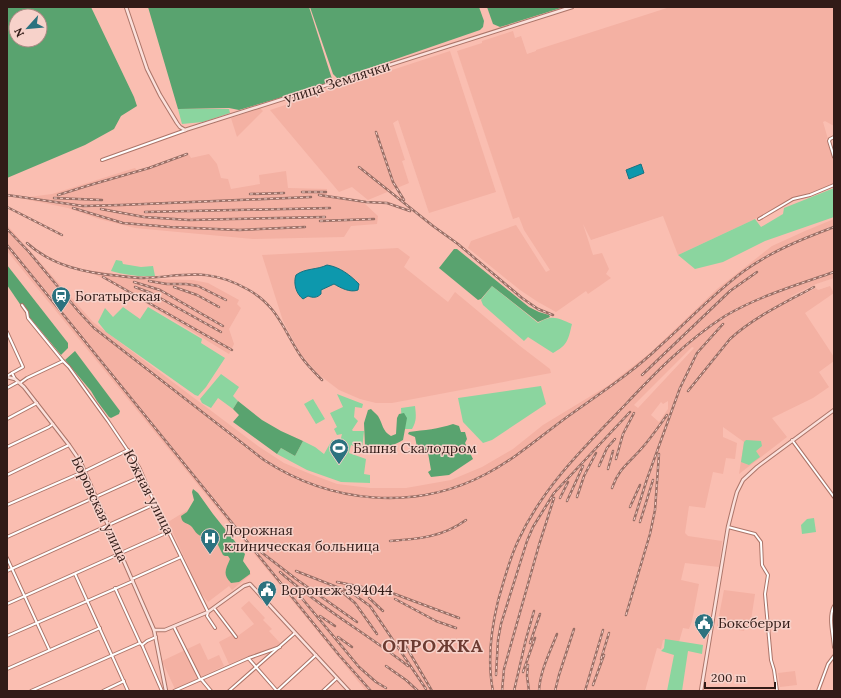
<svg xmlns="http://www.w3.org/2000/svg" width="841" height="698" font-family="Lora,serif">
	<style>
		.built { fill: #f4b1a3; fill-rule: evenodd }
		.green { fill: #8bd59f }
		.forest { fill: #59a36f; fill-rule: evenodd }
		.water { fill: #0d98ad; stroke: #187280 }
		.lines { fill: none; stroke-linecap: round; stroke-linejoin: round }
		.street-casing { stroke: #ac7569; stroke-width: 4 }
		.secondary-casing { stroke: #ac7569; stroke-width: 4.5 }
		.street { stroke: #fff; stroke-width: 2 }
		.secondary { stroke: #fbe1dc; stroke-width: 2.5 }
		.rail-casing { stroke: #986f66; stroke-width: 2.5 }
		.rail { stroke: #f7d2ca; stroke-width: 1; stroke-dasharray: 3; stroke-linecap: butt }
		.labels { text-anchor: middle; stroke-width: 3; stroke-linejoin: round; paint-order: stroke }
		.street-label { font-size: 14px; fill: #311b17; stroke: #f7d2ca }
		.poi-label { font-size: 14px; fill: #311b17; stroke: #f7d2ca; text-anchor: start }
		.district-label { font-size: 18px; font-weight: bold; letter-spacing: 1px; fill: #6c3b31; stroke: #f7d2ca }
	</style>
	<rect width="100%" height="100%" fill="#fabeb1"/>
	<!-- built -->
	<g class="built">
		<path d="M670,7H834V126L825,121L823,122L828,139H826L834,161L833,184L807,195L795,198L755,219L678,255L663,216L591,240L583,224L593,255L602,253L609,269L606,274L611,278L588,294L586,291L556,312L538,302L520,290L468,248L471,241L516,225L546,272L550,270L524,230L519,217L513,219L457,51L482,43V41L513,31L515,38L521,36L527,54L536,51V50Z"/>
		<path d="M450,51L496,192L429,213L398,120L393,123L405,160L402,161L409,183L368,200L352,187L339,192L270,110Z"/>
		<path d="M260,108L263,111L237,137L231,118Z"/>
		<path d="M188,153L191,158L209,154L217,164L221,178L228,179L231,189L260,184L259,175L286,171L288,188L327,189V196L364,203L378,216L377,224L351,226L344,237L253,239L135,228L99,219L68,208L29,200V197L52,194L135,168L137,171Z"/>
		<path d="M834,219V278L816,284L791,296L793,300L816,288L818,290L830,286L834,293L805,313L834,357V361L819,372L829,387L813,398L772,418L787,437L739,474L744,442L723,427V437L737,443L735,459L726,458L723,474L713,472L705,508L689,506L685,533L688,536L722,541L719,567L685,563L681,580L699,584L692,621L689,629L683,628L679,642L663,640L661,649L657,648L645,691H366L7,251V225L93,322L258,446L284,463L308,473L337,484L370,488H406L451,480L482,467L513,449L543,425L609,385L650,353L717,289L772,246L805,231ZM692,347L694,348L638,408L634,405ZM668,401V409L659,422L651,415L661,402L663,404Z"/>
		<path d="M398,248L410,257L404,267L448,302L455,292L520,346L550,369L551,373L392,403H376L360,399L339,390L318,374L300,353L283,321L262,255Z"/>
		<path d="M95,271L148,279L193,280L208,283L239,300L237,304L241,308L229,329L234,344L229,354L116,285L94,274Z"/>
		<path d="M194,506L251,574L232,590L229,586L208,602L200,592L168,522Z"/>
		<path d="M724,590L755,594L750,627L745,626L744,631L717,626Z"/>
		<path d="M249,601L265,618L263,620L272,629L269,631L281,644L229,664L219,642L232,635L235,638L254,624L241,608Z"/>
		<path d="M200,643L208,660L219,655L224,666L175,689L162,661Z"/>
		<path d="M795,671L797,685L780,687L778,673Z"/>
	</g>
	<!-- green -->
	<g class="green">
		<path d="M178,109H229L230,113L203,122L182,124Z"/>
		<path d="M834,188V217L765,241L723,262L695,269L678,255L755,219L761,227L783,214L784,208Z"/>
		<path d="M116,260L122,261L123,264L141,267L153,266L155,276C140,277 125,275 111,271Z"/>
		<path d="M492,286L538,323C553,314 557,318 572,324C568,340 568,345 553,353L528,337L524,341L483,305L481,300Z"/>
		<path d="M123,307L140,319L148,307L202,339L201,343L225,358L206,387L198,396L195,395L106,332L98,322L105,308L113,317Z"/>
		<path d="M221,374L239,387L233,396L238,401L233,409L218,398L211,408L202,403L200,399Z"/>
		<path d="M541,386L546,404L492,440L483,443L463,422L458,398Z"/>
		<path d="M337,394L363,404L362,408L355,407L354,417L358,421L352,430L353,431H364L362,449L351,445L349,453L366,459L364,474L370,475V483L341,482L307,470L277,454L281,448L295,456L303,441L315,447L324,454L332,440L340,442L342,434L337,435L334,429L337,427L330,413L343,407Z"/>
		<path d="M313,399L325,419L316,424L304,404Z"/>
		<path d="M415,406C416,415 417,421 412,429H402L401,408Z"/>
		<path d="M746,440L761,441L762,446L756,451L760,457L749,465L741,462L744,442Z"/>
		<path d="M814,518L816,532L802,534L801,525L807,519Z"/>
		<path d="M665,639L703,645L702,654L688,651L682,691H667L674,655L661,651L664,648Z"/>
	</g>
	<!-- forest -->
	<g class="forest">
		<path d="M7,7H91L134,97L137,106L121,116L114,129L85,145L7,178ZM16,16H40V40H16Z"/>
		<path d="M148,7H309L332,79L329,82L320,86L239,110L229,108L178,109Z"/>
		<path d="M310,7H479L484,21L483,27L480,30L341,78H337L333,74Z"/>
		<path d="M487,7H564L500,27L493,24Z"/>
		<path d="M454,249H457L529,307L539,312L549,315L550,317L538,322L492,286L481,299L478,300L439,268Z"/>
		<path d="M7,265L68,343V348L61,355L26,313L7,285Z"/>
		<path d="M75,351L120,411L119,414L111,418L109,417L97,401L91,391L65,360Z"/>
		<path d="M238,401L262,420L281,431L303,441L295,456L281,448L277,454L233,422L239,415L233,409Z"/>
		<path d="M371,409C373,411 376,414 378,416C383,424 382,431 391,436L396,434L397,418L399,414L404,413L407,418L403,440C394,446 376,451 365,446L364,423L368,410Z"/>
		<path d="M453,424L459,426L461,432H465L467,439L465,443L473,459L449,475L431,477L428,472L431,470L428,453L421,454L418,452L415,437L408,434L409,432C425,430 438,429 453,424Z"/>
		<path d="M193,489L198,493L213,514L245,554L243,561L250,571V574L239,582L231,583C222,574 226,569 230,559L228,556H225L223,555L215,539C210,538 206,538 201,536C196,534 195,531 192,527C188,522 182,525 181,516L187,512L194,500L192,492Z"/>
	</g>
	<!-- water -->
	<g class="water">
		<path d="M641,164L644,173L629,179L626,170Z"/>
		<path d="M327,265C340,267 350,275 359,284L358,290C350,293 341,288 334,284L321,290V294C317,298 313,298 308,296L303,299C296,294 293,283 296,275C305,268 317,270 327,265Z"/>
	</g>
	<g class="lines">
		<defs>
			<g id="street">
				<path d="M834,137L830,139L829,141L834,157"/>
				<path d="M102,160L186,130"/>
				<path d="M759,219L793,199L810,195L834,185"/>
				<path d="M22,305L27,312L28,318L63,361L69,367L108,421L139,467L155,504L208,612L207,616L215,628"/>
				<path d="M7,332L23,367L12,373L15,379"/>
				<path d="M7,376L12,373"/>
				<path d="M20,383L27,378L63,361"/>
				<path d="M7,388L18,382"/>
				<path d="M7,419L37,403"/>
				<path d="M792,440L834,497"/>
				<path d="M7,447L49,427L53,424"/>
				<path d="M7,475L69,445"/>
				<path d="M7,505L85,471L128,450"/>
				<path d="M728,527L755,534L761,542L762,565L768,575L765,594L771,660L774,670L777,691"/>
				<path d="M7,537L142,476"/>
				<path d="M7,558L49,649"/>
				<path d="M7,571L155,504"/>
				<path d="M75,574L128,691"/>
				<path d="M132,579L181,557"/>
				<path d="M115,588L140,643"/>
				<path d="M7,604L168,532"/>
				<path d="M834,606C828,617 833,634 834,647"/>
				<path d="M214,608L236,637"/>
				<path d="M174,627L200,679"/>
				<path d="M7,636L133,581"/>
				<path d="M142,645L162,691"/>
				<path d="M249,659L277,691"/>
				<path d="M7,669L100,628"/>
				<path d="M201,679L211,691"/>
				<path d="M31,691L140,643L142,645L147,641L156,637"/>
				<path d="M103,691L124,681"/>
				<path d="M174,691L249,658L280,647"/>
				<path d="M229,691L295,633"/>
				<path d="M277,691L316,655"/>
				<path d="M323,691L337,678"/>
				<path d="M818,691L828,664L834,656"/>
			</g>
			<g id="secondary">
				<path d="M126,7L147,69L160,95L177,123L180,127L185,130L572,7"/>
				<path d="M7,377L15,379L24,387L69,445L80,461L154,630L166,691"/>
				<path d="M154,630H165L208,612L244,586L250,584L349,691"/>
				<path d="M701,691L728,527L734,503L737,492L743,480L757,467L834,410"/>
			</g>
		</defs>
		<!-- street casing -->
		<use href="#street" class="street-casing"/>
		<!-- secondary casing -->
		<use href="#secondary" class="secondary-casing"/>
		<!-- street -->
		<use href="#street" class="street"/>
		<!-- secondary -->
		<use href="#secondary" class="secondary"/>
		<defs>
			<g id="rail">
				<path d="M376,132L393,182L404,200"/>
				<path d="M359,167L433,226L458,244L522,298L538,309L553,315"/>
				<path d="M302,192H326"/>
				<path d="M250,194L284,193"/>
				<path d="M7,195L83,206L121,205L311,197"/>
				<path d="M58,195L90,185L149,168L187,154"/>
				<path d="M319,195L366,202L387,203L410,211"/>
				<path d="M54,198L102,200"/>
				<path d="M7,207L62,235"/>
				<path d="M73,208L123,223L170,227L239,230L305,227"/>
				<path d="M101,209L144,217L189,220L325,217"/>
				<path d="M145,212L330,208"/>
				<path d="M320,221L374,219"/>
				<path d="M7,229L29,252L79,312L94,328L264,460C330,503 414,512 486,474C515,459 541,436 567,417C599,394 632,373 660,346C688,321 714,293 744,271C772,251 802,239 834,227"/>
				<path d="M27,243C52,266 86,273 120,276C128,277 136,278 144,278C186,276 207,267 247,289C277,305 283,329 300,355C306,364 314,372 322,380"/>
				<path d="M7,245L339,655L371,691"/>
				<path d="M103,277L232,350"/>
				<path d="M149,281L167,284H186L198,286L226,300"/>
				<path d="M134,282L160,290L223,326"/>
				<path d="M135,287L151,293L221,332"/>
				<path d="M174,287L197,295L219,307"/>
				<path d="M642,375L730,291L757,272"/>
				<path d="M688,391L730,339C754,317 786,302 814,287"/>
				<path d="M616,459L623,434L634,413"/>
				<path d="M599,466L607,448L615,439"/>
				<path d="M608,469L613,451"/>
				<path d="M612,488C619,468 629,463 642,448C651,438 659,426 667,415"/>
				<path d="M577,497L584,476L596,453"/>
				<path d="M560,498L568,482"/>
				<path d="M567,501L583,466"/>
				<path d="M630,507L640,485"/>
				<path d="M634,520L647,479L680,388L697,353L723,324"/>
				<path d="M640,522L653,480"/>
				<path d="M390,541C418,539 443,537 466,520"/>
				<path d="M261,552L296,579L357,622"/>
				<path d="M296,571L352,593L370,606L426,689"/>
				<path d="M280,572C319,607 366,633 408,666"/>
				<path d="M337,582L392,593L459,618"/>
				<path d="M295,590L359,667L376,682L386,688"/>
				<path d="M342,592L355,603L377,634"/>
				<path d="M369,598L383,611"/>
				<path d="M395,599L436,621L456,628"/>
				<path d="M626,615L650,534L655,510L659,454"/>
				<path d="M320,616L335,626"/>
				<path d="M338,637L352,647"/>
				<path d="M404,643L432,691"/>
				<path d="M530,643L540,614"/>
				<path d="M601,659L609,633"/>
				<path d="M528,665L527,676L529,691"/>
				<path d="M386,666L406,680L418,691"/>
				<path d="M523,672L535,638"/>
				<path d="M496,675L498,640L501,624L527,541L533,527L554,493L630,412"/>
				<path d="M593,685L604,655"/>
				<path d="M493,691C487,661 491,630 498,601C504,581 509,560 518,541C542,488 584,447 624,406C655,373 686,341 725,316C759,296 797,285 834,272"/>
				<path d="M502,691L504,669L539,545L554,498"/>
				<path d="M514,691L526,639L534,611"/>
				<path d="M539,691C540,671 550,652 557,634"/>
				<path d="M555,691L559,675L574,629"/>
				<path d="M585,691L603,630"/>
			</g>
		</defs>
		<!-- rail casing -->
		<use href="#rail" class="rail-casing"/>
		<!-- rail -->
		<use href="#rail" class="rail"/>
	</g>
	<!-- icons -->
	<defs>
		<symbol id="station-pin" viewBox="-11 -11 22 30"><path d="M0 17L-7.5 6A9.5 9.5 0 1 1 7.5 6Z" fill="#2c727f" stroke="#f7d2ca"/><path d="M-3-6H3Q5-6 5-4V2Q5 4 3 4L4.5 6H3L1.5 4h-3L-3 6H-4.5L-3 4Q-5 4-5 2V-4Q-5-6-3-6ZM-3.5-4v3h7v-3ZM-3.5 1v1.5H-2V1ZM2 1v1.5H3.5V1Z" fill="#fff"/></symbol>
		<symbol id="stadium-pin" viewBox="-11 -11 22 30"><path d="M0 17L-7.5 6A9.5 9.5 0 1 1 7.5 6Z" fill="#2c727f" stroke="#f7d2ca"/><path d="M0-5a6.5 5 0 1 0 0 10a6.5 5 0 1 0 0-10ZM-3.5-1.8h7v3.6h-7Z" fill="#fff"/></symbol>
		<symbol id="hospital-pin" viewBox="-11 -11 22 30"><path d="M0 17L-7.5 6A9.5 9.5 0 1 1 7.5 6Z" fill="#2c727f" stroke="#f7d2ca"/><path d="M-5-5h3v3.5h4V-5h3V5h-3V1.5h-4V5h-3Z" fill="#fff"/></symbol>
		<symbol id="civic-pin" viewBox="-11 -11 22 30"><path d="M0 17L-7.5 6A9.5 9.5 0 1 1 7.5 6Z" fill="#2c727f" stroke="#f7d2ca"/><path d="M-.6-6.5H3V-4.5H.6V-3L4-1V1h2V6H-6V1h2V-1L-.6-3ZM-1.2 2.5V6h2.4V2.5Z" fill="#fff"/></symbol>
	</defs>
	<g fill-rule="evenodd">
		<use href="#station-pin" x="50" y="285" width="22" height="30"/>
		<use href="#stadium-pin" x="328" y="437" width="22" height="30"/>
		<use href="#hospital-pin" x="199" y="527" width="22" height="30"/>
		<use href="#civic-pin" x="256" y="579" width="22" height="30"/>
		<use href="#civic-pin" x="693" y="612" width="22" height="30"/>
	</g>
	<g class="labels">
		<!-- street labels -->
		<g class="street-label">
			<text transform="translate(337 82) rotate(-18)" y="5">улица Землячки</text>
			<text transform="translate(149 492) rotate(63)" y="5">Южная улица</text>
			<text transform="translate(100 509) rotate(65)" y="5">Боровская улица</text>
		</g>
		<!-- poi labels -->
		<g class="poi-label">
			<text x="75" y="301">Богатырская</text>
			<text x="353" y="453">Башня Скалодром</text>
			<text x="224" y="535">Дорожная<tspan x="224" dy="16">клиническая больница</tspan></text>
			<text x="281" y="595">Воронеж 394044</text>
			<text x="718" y="628">Боксберри</text>
		</g>
		<!-- district labels -->
		<g class="district-label">
			<text x="433" y="652">ОТРОЖКА</text>
		</g>
	</g>
	<!-- border -->
	<rect width="841" height="698" fill="none" stroke="#311b17" stroke-width="16"/>
	<!-- north arrow -->
	<g transform="translate(28 28) rotate(243)"><circle r="19" fill="#f7d2ca" stroke="#a88982"/>
	<path d="M0-3L7 15L0 10L-7 15Z" fill="#2c727f"/>
	<text y="-6" font-size="11" font-weight="bold" text-anchor="middle" fill="#311b17">N</text>
	</g>
	<!-- scale -->
	<path d="M705 682v6h70v-6" fill="none" stroke="#311b17" stroke-width="2"/>
	<text x="711" y="682" font-size="12" fill="#311b17" stroke="#f7d2ca" stroke-width="3" paint-order="stroke">200 m</text>
</svg>
